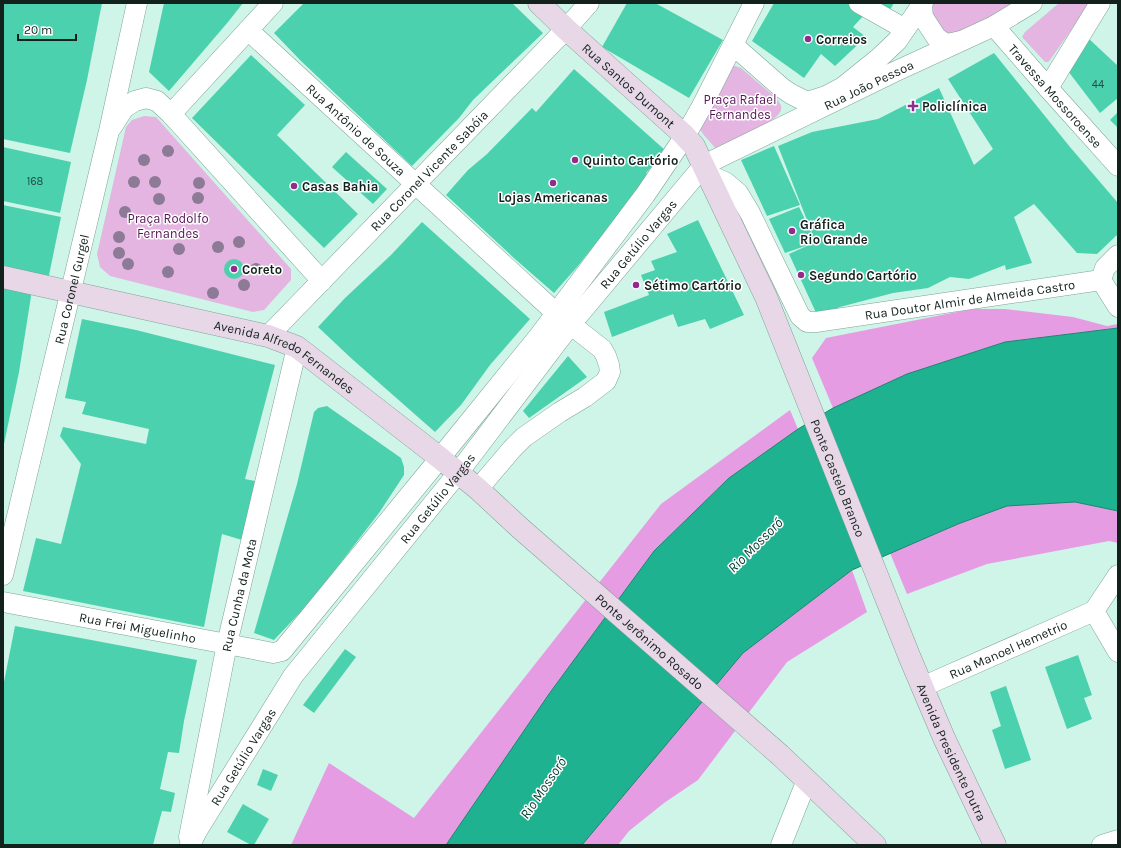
<svg xmlns="http://www.w3.org/2000/svg" width="1121" height="848" font-family="Karla,sans-serif">
	<style>
		.green { fill: #e3b5e0 }
		.forest { fill: #e69ce2 }
		.water { fill: #1eb291; stroke: #1b866e }
		.building { fill: #4cd1ae }
		.lines { fill: none; stroke-linecap: round; stroke-linejoin: round }
		.street-casing { stroke: #7fa397; stroke-width: 21 }
		.secondary-casing { stroke: #7fa397; stroke-width: 23 }
		.street { stroke: #fff; stroke-width: 20 }
		.secondary { stroke: #e8d7e7; stroke-width: 22 }
		.tree { fill: #8c7a97 }
		.poi-dot { fill: #922b90; stroke: #fff; stroke-width: 1.5 }
		.labels { text-anchor: middle; stroke-width: 3; stroke-linejoin: round; paint-order: stroke }
		.number-label { font-size: 11px; fill: #214d41 }
		.poi-label { font-size: 13px; font-weight: bold; fill: #13211d; stroke: #fff; text-anchor: start }
		.street-label { font-size: 13px; fill: #13211d; stroke: #fff }
		.park-label { font-size: 13px; fill: #561555; stroke: #fff }
		.water-label { font-size: 14px; font-style: italic; fill: #003c2e; stroke: #fff }
	</style>
	<rect width="100%" height="100%" fill="#cff5e8"/>
	<!-- green -->
	<g class="green">
		<path d="M930,3H1014L957,37L944,33L930,10Z"/>
		<path d="M1059,3H1090L1050,60L1048,62H1045L1022,37L1025,32Z"/>
		<path d="M731,66H735L741,68L776,98C779,102 782,105 781,110C777,123 730,143 717,150L703,134L699,128Z"/>
		<path d="M144,116L156,117L291,269V280L264,310L253,312L110,276L100,267L97,254L126,127L132,120Z"/>
	</g>
	<!-- forest -->
	<g class="forest">
		<path d="M972,309H1005L1073,317L1107,326L1118,324V328L1005,342L911,373L833,408L812,358L826,338Z"/>
		<path d="M790,410L798,429L729,478L654,551L549,694L446,845H291L329,763L414,818L661,504Z"/>
		<path d="M1075,502L1118,511V543L1109,541L987,564L907,594L890,553L958,524L1007,506Z"/>
		<path d="M852,570L867,612L787,662L698,780L664,803L629,831L618,845H582L743,653Z"/>
	</g>
	<!-- water -->
	<path class="water" d="M1118,328V511L1075,502L1007,506L958,524L852,570L743,653L582,845H446L549,694L654,551L729,478L798,429L833,408L907,374L1005,342Z"/>
	<!-- building -->
	<g class="building">
		<path d="M3,3H102L87,80L70,153L3,139Z"/>
		<path d="M164,3H243L228,22L169,91L149,72Z"/>
		<path d="M304,3H512L543,33L473,100L459,118L412,166L301,61L274,33Z"/>
		<path d="M627,3H655L723,40L689,98L602,47Z"/>
		<path d="M774,3H847L865,14L853,27L866,37L835,66L821,54L804,78L752,41Z"/>
		<path d="M869,3H894L888,13Z"/>
		<path d="M1088,38L1118,66V98L1100,113L1068,71Z"/>
		<path d="M994,53L1070,147L1118,203V234L1097,254L1077,253L1034,204L1014,217L1032,263L1006,270L1005,265L969,279L950,277L928,288L893,293L840,307L818,317L789,254L811,244L785,253L769,219L799,207L814,238L778,146L812,132L878,119L939,88L974,165L993,149L948,79Z"/>
		<path d="M251,55L305,105L277,135L358,214L324,248L192,118Z"/>
		<path d="M574,69L666,151L646,173L651,177L620,213L577,267L554,293L515,259L446,195L468,170L487,154L532,108L536,112Z"/>
		<path d="M1118,112V128L1110,120Z"/>
		<path d="M774,146L800,205L767,216L741,160Z"/>
		<path d="M3,147L71,162L60,213L3,201Z"/>
		<path d="M346,152L387,189L373,204L332,167Z"/>
		<path d="M3,205L61,217L48,280L3,269Z"/>
		<path d="M698,220L744,315L710,329L705,319L678,327L673,314L612,337L604,312L649,295L641,275L655,270L651,261L677,252L667,234Z"/>
		<path d="M422,222L530,319L490,365L461,405L435,432L352,359L318,327L345,298L391,255Z"/>
		<circle cx="234" cy="269" r="10"/>
		<path d="M3,277L33,284L19,372L4,444Z"/>
		<path d="M82,319L136,330L275,365L245,479L255,481L242,540L222,534L204,627L23,591L36,538L61,544L81,464L60,436L63,427L146,444L149,429L82,414L86,402L65,398Z"/>
		<path d="M568,356L587,377L529,418L523,411Z"/>
		<path d="M327,406L401,458L404,467V475L379,513L312,600L274,640L254,633L297,484L314,412L318,408Z"/>
		<path d="M15,626L86,639L197,660L184,721L179,753L168,752L160,789L175,793L171,812L162,811L159,822L153,845H3V687Z"/>
		<path d="M345,649L356,657L314,713L303,705Z"/>
		<path d="M1078,655L1092,695L1084,698L1092,719L1067,729L1045,667Z"/>
		<path d="M1006,686L1031,760L1005,769L992,730L1001,726L990,692Z"/>
		<path d="M263,769L278,775L271,791L257,785Z"/>
		<path d="M243,804L269,819L254,845H251L227,832Z"/>
	</g>
	<g class="lines">
		<defs>
			<g id="street">
				<path d="M859,3L905,29"/>
				<path d="M922,5L923,17L936,37L944,43L947,44L961,41"/>
				<path id="s1" d="M994,26L1048,88L1118,166"/>
				<path id="s2" d="M248,30L556,313L602,349L606,356L609,365L610,372L606,381L585,397L560,412L524,437L512,449L478,489"/>
				<path d="M733,45L782,88L791,94L807,102L826,96L843,87L879,58L897,41L923,3"/>
				<path d="M1048,88L1100,3"/>
				<path d="M171,114L273,3"/>
				<path d="M112,127L124,108L135,101L146,98L157,101L171,114L322,281"/>
				<path id="s3" d="M709,175L725,182L738,193L750,213L800,316L807,322H816L1101,280"/>
				<path d="M1101,280L1118,307"/>
				<path d="M1101,280L1105,268L1118,255"/>
				<path id="s4" d="M268,336L566,29L589,3"/>
				<path id="s5" d="M3,575L109,131L137,3"/>
				<path id="s6" d="M3,602L227,644L273,653L282,651L440,458L539,336L645,195L685,136L702,106L754,3"/>
				<path d="M1094,611L1118,652"/>
				<path d="M1094,611L1118,575"/>
				<path id="s7" d="M922,687L1094,611"/>
				<path id="s8" d="M189,837L227,644L297,347"/>
				<path id="s9" d="M190,845L197,831L293,676L458,473L571,324L704,165L892,73L994,26L1032,3"/>
				<path d="M781,845L807,780"/>
				<path d="M1102,845L1118,840"/>
			</g>
			<g id="secondary">
				<path id="s10" d="M539,3L566,29L683,134L694,146L766,297L910,658L944,738L995,845"/>
				<path id="s11" d="M3,277L268,336L297,347L440,458L478,489L520,528L780,755L875,845"/>
			</g>
		</defs>
		<!-- street casing -->
		<use href="#street" class="street-casing"/>
		<!-- secondary casing -->
		<use href="#secondary" class="secondary-casing"/>
		<!-- street -->
		<use href="#street" class="street"/>
		<!-- secondary -->
		<use href="#secondary" class="secondary"/>
	</g>
	<!-- trees -->
	<g class="tree">
		<circle cx="168" cy="151" r="6"/>
		<circle cx="144" cy="160" r="6"/>
		<circle cx="134" cy="182" r="6"/>
		<circle cx="155" cy="182" r="6"/>
		<circle cx="199" cy="183" r="6"/>
		<circle cx="198" cy="198" r="6"/>
		<circle cx="159" cy="199" r="6"/>
		<circle cx="125" cy="212" r="6"/>
		<circle cx="119" cy="237" r="6"/>
		<circle cx="239" cy="242" r="6"/>
		<circle cx="218" cy="247" r="6"/>
		<circle cx="179" cy="249" r="6"/>
		<circle cx="119" cy="253" r="6"/>
		<circle cx="128" cy="264" r="6"/>
		<circle cx="256" cy="269" r="6"/>
		<circle cx="168" cy="272" r="6"/>
		<circle cx="244" cy="285" r="6"/>
		<circle cx="213" cy="293" r="6"/>
	</g>
	<!-- markers -->
	<g class="poi-dot">
		<circle cx="808" cy="39" r="4"/>
		<path d="M911 100h4v4h4v4h-4v4h-4v-4h-4v-4h4z"/>
		<circle cx="575" cy="160" r="4"/>
		<circle cx="553" cy="183" r="4"/>
		<circle cx="294" cy="186" r="4"/>
		<circle cx="792" cy="231" r="4"/>
		<circle cx="234" cy="269" r="4"/>
		<circle cx="801" cy="275" r="4"/>
		<circle cx="636" cy="285" r="4"/>
	</g>
	<g class="labels">
		<!-- number labels -->
		<g class="number-label">
			<text x="1098" y="88">44</text>
			<text x="35" y="185">168</text>
		</g>
		<!-- poi labels -->
		<g class="poi-label">
			<text x="816" y="44">Correios</text>
			<text x="922" y="111">Policlínica</text>
			<text x="583" y="165">Quinto Cartório</text>
			<text x="302" y="191">Casas Bahia</text>
			<text x="553" y="202" text-anchor="middle">Lojas Americanas</text>
			<text x="800" y="229">Gráfica<tspan x="800" dy="15">Rio Grande</tspan></text>
			<text x="242" y="274">Coreto</text>
			<text x="809" y="280">Segundo Cartório</text>
			<text x="644" y="290">Sétimo Cartório</text>
		</g>
		<!-- street labels -->
		<g class="street-label">
			<text dy="5" stroke="none"><textPath href="#s9" startOffset="1037">Rua João Pessoa</textPath></text>
			<text dy="5" stroke="none"><textPath href="#s10" startOffset="122">Rua Santos Dumont</textPath></text>
			<text dy="5" stroke="none"><textPath href="#s1" startOffset="93">Travessa Mossoroense</textPath></text>
			<text dy="5" stroke="none"><textPath href="#s2" startOffset="147">Rua Antônio de Souza</textPath></text>
			<text dy="5" stroke="none"><textPath href="#s4" startOffset="231">Rua Coronel Vicente Sabóia</textPath></text>
			<text dy="5" stroke="none"><textPath href="#s9" startOffset="751">Rua Getúlio Vargas</textPath></text>
			<text dy="5" stroke="none"><textPath href="#s5" startOffset="294">Rua Coronel Gurgel</textPath></text>
			<text dy="5" stroke="none"><textPath href="#s3" startOffset="346">Rua Doutor Almir de Almeida Castro</textPath></text>
			<text dy="5" stroke="none"><textPath href="#s11" startOffset="295">Avenida Alfredo Fernandes</textPath></text>
			<text dy="5" stroke="none"><textPath href="#s10" startOffset="573">Ponte Castelo Branco</textPath></text>
			<text dy="5" stroke="none"><textPath href="#s9" startOffset="427">Rua Getúlio Vargas</textPath></text>
			<text dy="5" stroke="none"><textPath href="#s8" startOffset="247">Rua Cunha da Mota</textPath></text>
			<text dy="5" stroke="none"><textPath href="#s6" startOffset="137">Rua Frei Miguelinho</textPath></text>
			<text dy="5" stroke="none"><textPath href="#s11" startOffset="762">Ponte Jerônimo Rosado</textPath></text>
			<text dy="5" stroke="none"><textPath href="#s7" startOffset="94">Rua Manoel Hemetrio</textPath></text>
			<text dy="5" stroke="none"><textPath href="#s10" startOffset="870">Avenida Presidente Dutra</textPath></text>
			<text dy="5" stroke="none"><textPath href="#s9" startOffset="103">Rua Getúlio Vargas</textPath></text>
		</g>
		<!-- park labels -->
		<g class="park-label">
			<text x="740" y="104">Praça Rafael<tspan x="740" dy="15">Fernandes</tspan></text>
			<text x="168" y="223">Praça Rodolfo<tspan x="168" dy="15">Fernandes</tspan></text>
		</g>
		<!-- water labels -->
		<g class="water-label">
			<text transform="translate(755 545) rotate(-45)" y="5">Rio Mossoró</text>
			<text transform="translate(543 788) rotate(-56)" y="5">Rio Mossoró</text>
		</g>
	</g>
	<!-- border -->
	<rect width="1121" height="848" fill="none" stroke="#13211d" stroke-width="8"/>
	<!-- scale -->
	<path d="M18 34v6h58v-6" fill="none" stroke="#13211d" stroke-width="2"/>
	<text x="24" y="34" font-size="12" fill="#13211d" stroke="#ffffff" stroke-width="3" paint-order="stroke">20 m</text>
</svg>
